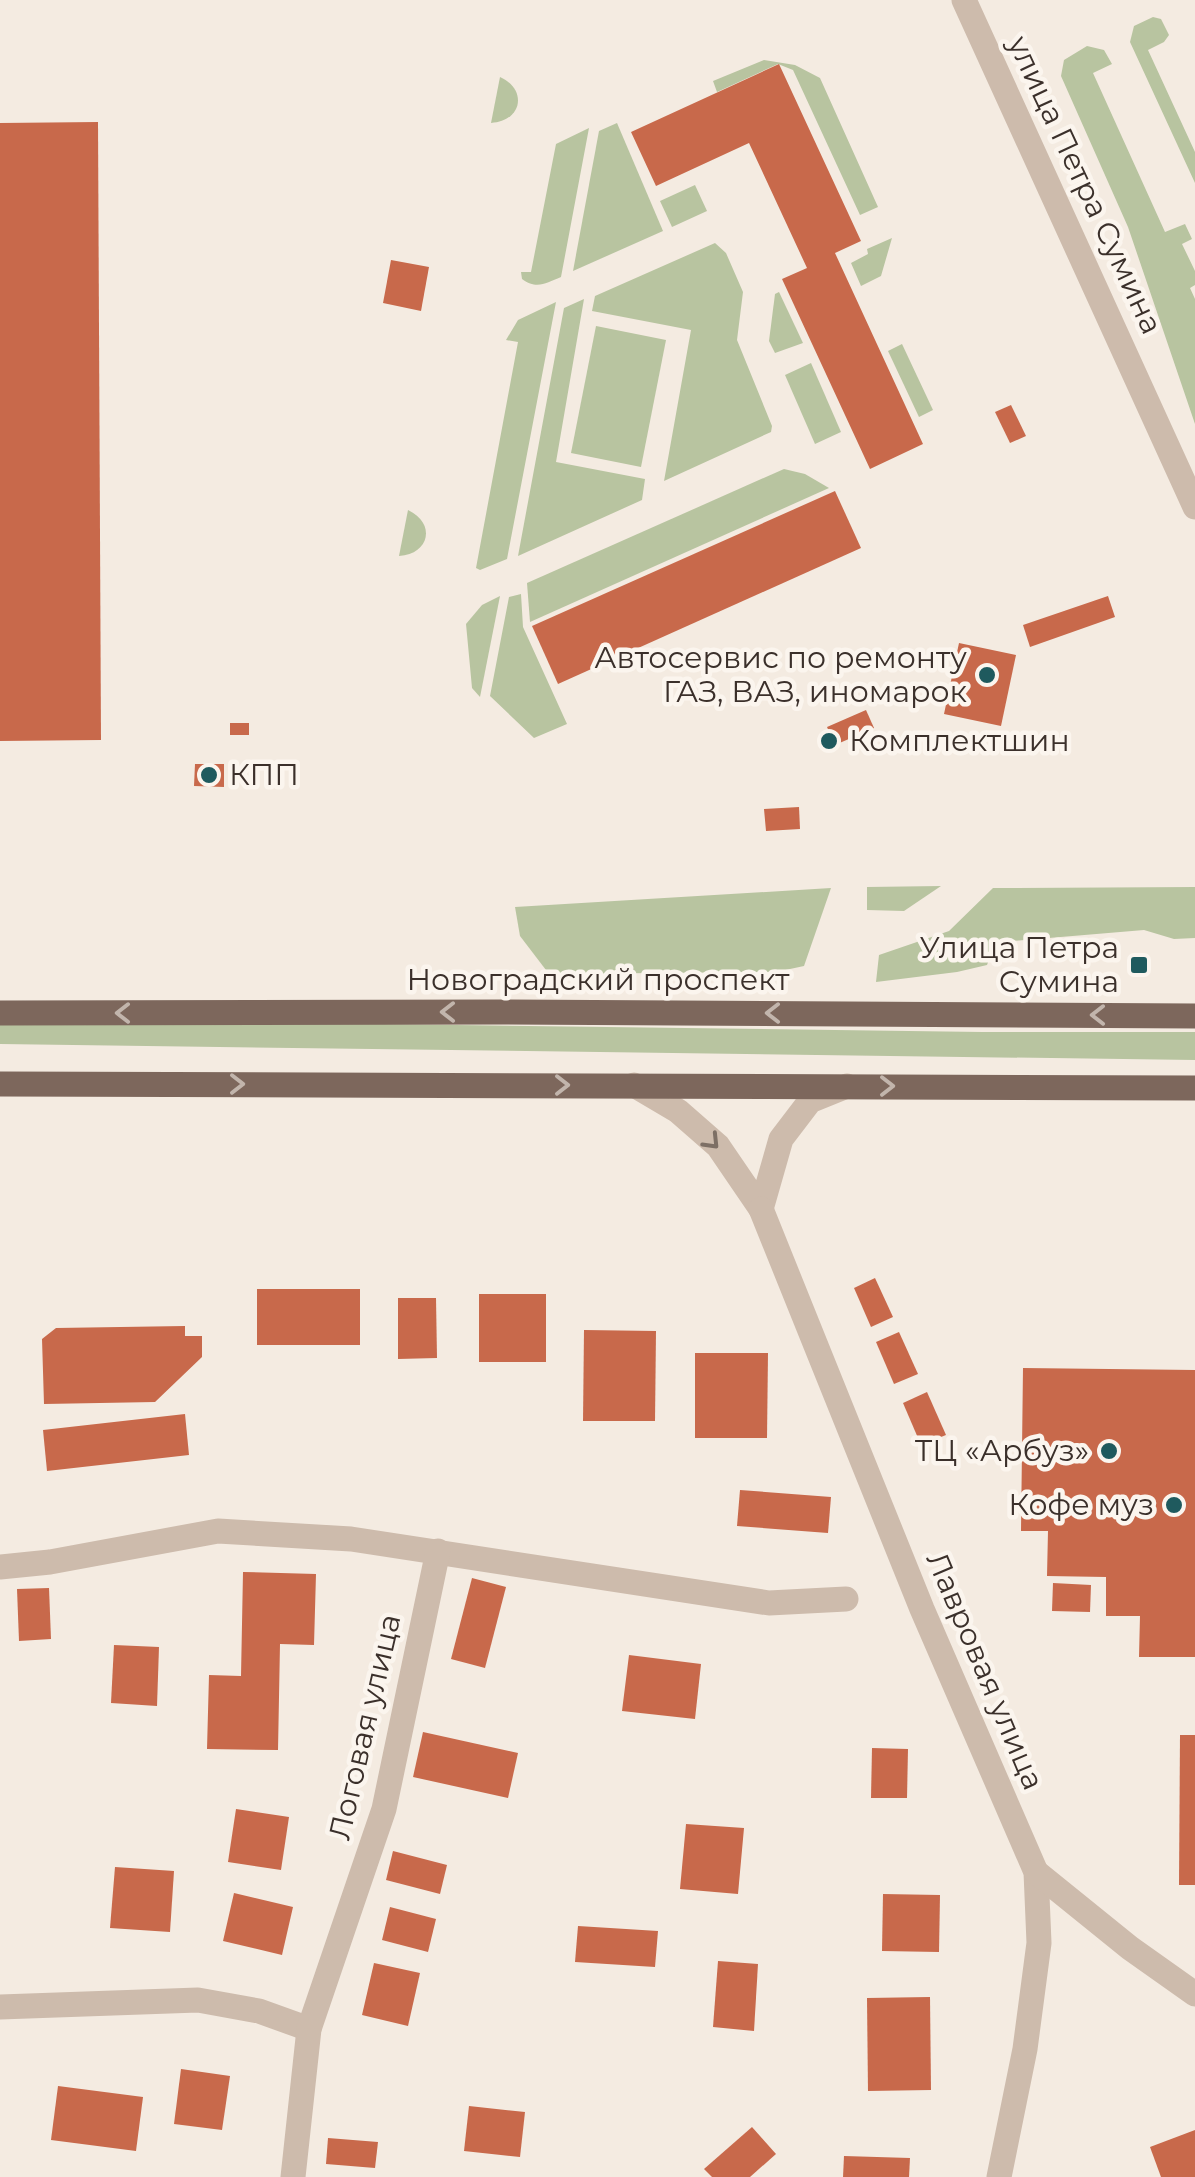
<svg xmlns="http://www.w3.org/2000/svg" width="1195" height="2177" font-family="Montserrat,sans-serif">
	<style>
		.green { fill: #b8c4a0 }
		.building { fill: #c8694b }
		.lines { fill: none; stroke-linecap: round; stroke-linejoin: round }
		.minor { stroke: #cdbbac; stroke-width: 25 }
		.major { stroke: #7d675c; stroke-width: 25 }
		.oneway { stroke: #c2b5ac }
		.oneway2 { stroke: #7d6f65 }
		.poi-dot { fill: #1f5a5e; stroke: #fbf5ee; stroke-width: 4 }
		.labels { text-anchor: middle; stroke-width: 9; stroke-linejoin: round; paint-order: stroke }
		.street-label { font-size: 30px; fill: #3b302b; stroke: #fbf5ee }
		.poi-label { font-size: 30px; fill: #3b302b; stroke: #fbf5ee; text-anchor: end }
	</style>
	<rect width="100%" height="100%" fill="#f4ebe1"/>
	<!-- green -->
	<g class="green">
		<path d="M1153,17L1161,19L1169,35L1164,42L1148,50L1195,152V183L1130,42L1134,26Z"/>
		<path d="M1087,46L1104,50L1112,64L1093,73L1165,232L1185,224L1192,239L1182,244L1195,271V285L1190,288L1195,299V424L1128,227L1061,76L1064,60Z"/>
		<path d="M764,60L795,65L820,78L878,207L860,215L793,70L778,64L717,92L713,81Z"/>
		<path d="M500,77C528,90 522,121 491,123Z"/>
		<path d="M617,123L663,231L573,271L599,131Z"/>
		<path d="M589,128L561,277C546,283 537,290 522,279L521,272H531L556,144Z"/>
		<path d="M695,185L707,211L672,227L660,201Z"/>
		<path d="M892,238L881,276L861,286L851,263L868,254L867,249Z"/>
		<path d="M715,243L726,253L743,292L737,340L772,426L771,432L664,481L691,330L592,311L595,296Z"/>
		<path d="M779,292L803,343L775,353L769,341L775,294Z"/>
		<path d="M584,299L556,462L645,479L642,500L518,556L564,308Z"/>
		<path d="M556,302L507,559L480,570L476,568L518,342L506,340L518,320Z"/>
		<path d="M596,326L666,340L641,467L571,453Z"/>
		<path d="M902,344L933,410L919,417L888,351Z"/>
		<path d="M811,363L841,432L815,444L785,375Z"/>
		<path d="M784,469L805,474L829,488L530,622L527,583Z"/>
		<path d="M408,510C436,523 430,554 399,556Z"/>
		<path d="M521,594L523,627L567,724L534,738L490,696L509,597Z"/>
		<path d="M500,596L480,697L472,688L466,624L482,605Z"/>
		<path d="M941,886L904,911L867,910V887Z"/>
		<path d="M1195,887V938L1174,939L1144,930L1012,941L994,946L987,965L957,972L876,982L879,955L949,931L993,888Z"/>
		<path d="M831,888L804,966L776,972L549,974L520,936L515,907Z"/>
		<path d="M0,1019L982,1032H1195V1060L0,1044Z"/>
	</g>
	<!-- building -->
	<g class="building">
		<path d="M779,64L861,241L835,253L923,444L870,469L782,279L807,268L749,143L656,186L631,132Z"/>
		<path d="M98,122L101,740L0,741V123Z"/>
		<path d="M391,260L429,267L421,311L383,303Z"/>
		<path d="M1011,405L1026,436L1010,443L995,412Z"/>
		<path d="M835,491L861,548L558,684L532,626Z"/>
		<path d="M1108,596L1115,617L1030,647L1023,625Z"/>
		<path d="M959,643L1016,655L1001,726L944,714Z"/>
		<path d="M866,710L874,728L835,745L827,727Z"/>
		<rect x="230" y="723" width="19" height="12"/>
		<path d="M195,764H224V787L194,786Z"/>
		<path d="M799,807L800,829L766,831L764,809Z"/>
		<path d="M875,1278L893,1317L871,1327L854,1288Z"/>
		<rect x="257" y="1289" width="103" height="56"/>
		<rect x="479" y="1294" width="67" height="68"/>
		<path d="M398,1298H436L437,1358L398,1359Z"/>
		<path d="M185,1326V1336H202V1357L155,1402L44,1404L42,1339L56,1328Z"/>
		<path d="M584,1330L656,1331L655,1421H583Z"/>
		<path d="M899,1332L918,1374L894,1384L876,1342Z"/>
		<path d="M695,1353H768L767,1438H695Z"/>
		<path d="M1023,1368L1195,1370V1657H1139L1140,1616H1106V1577L1047,1576L1048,1531H1021Z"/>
		<path d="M927,1392L946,1435L921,1445L903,1403Z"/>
		<path d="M185,1414L189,1455L47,1471L43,1430Z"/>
		<path d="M740,1490L831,1497L828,1533L737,1526Z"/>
		<path d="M243,1572L316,1574L314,1645L280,1644L278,1750L207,1749L209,1675L241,1676Z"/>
		<path d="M472,1578L506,1587L485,1668L451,1659Z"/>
		<path d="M1053,1583L1091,1585L1090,1612L1052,1611Z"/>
		<path d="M49,1588L51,1639L19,1641L17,1589Z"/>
		<path d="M114,1645L159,1647L157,1706L111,1703Z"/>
		<path d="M629,1655L701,1664L695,1719L622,1711Z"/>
		<path d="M423,1732L518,1753L508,1798L413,1777Z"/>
		<path d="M1180,1735H1195V1885H1179Z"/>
		<path d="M872,1748L908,1749L907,1798H871Z"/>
		<path d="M236,1809L289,1817L281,1870L228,1862Z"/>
		<path d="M686,1824L744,1828L738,1894L680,1889Z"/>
		<path d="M393,1851L447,1865L440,1894L386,1880Z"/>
		<path d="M115,1867L174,1871L170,1932L110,1928Z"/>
		<path d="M234,1893L293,1907L282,1955L223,1941Z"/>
		<path d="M883,1894L940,1895L939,1952L882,1951Z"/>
		<path d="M390,1907L436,1919L428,1952L382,1940Z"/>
		<path d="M578,1926L658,1931L655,1967L575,1962Z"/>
		<path d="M718,1961L758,1964L754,2031L713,2027Z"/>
		<path d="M374,1963L420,1973L408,2026L362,2015Z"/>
		<path d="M930,1997L931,2090L868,2091L867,1998Z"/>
		<path d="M181,2069L230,2076L222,2130L174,2124Z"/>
		<path d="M58,2086L143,2097L136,2151L51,2140Z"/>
		<path d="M469,2106L525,2112L520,2157L464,2151Z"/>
		<path d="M752,2127L776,2154L750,2177H712L704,2169Z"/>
		<path d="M1195,2130V2177H1161L1150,2147Z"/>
		<path d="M328,2138L378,2142L375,2168L326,2164Z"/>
		<path d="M844,2156L910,2158L909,2177H843Z"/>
	</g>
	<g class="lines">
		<!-- minor -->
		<g class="minor">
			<path d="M964,0L1195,507"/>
			<path d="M634,1085L678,1111L718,1146L761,1209L781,1139L810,1101L847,1086"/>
			<path d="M761,1209L922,1609L1036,1872L1039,1943L1025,2049L999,2177"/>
			<path d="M0,1567L50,1562L218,1531L351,1539L769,1603L846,1599"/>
			<path d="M1036,1872L1130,1948L1195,1994"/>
			<path d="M0,2007L198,2000L259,2011L309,2029"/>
			<path d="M293,2177L309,2029L384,1809L438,1551"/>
		</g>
		<!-- major -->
		<g class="major">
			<path d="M0,1013L507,1012L1195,1016"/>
			<path d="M0,1084L1195,1088"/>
		</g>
	</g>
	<!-- one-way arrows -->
	<defs><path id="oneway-chevron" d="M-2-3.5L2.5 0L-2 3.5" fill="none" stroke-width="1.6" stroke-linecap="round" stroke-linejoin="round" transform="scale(2.5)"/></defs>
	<g class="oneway">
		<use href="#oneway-chevron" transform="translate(448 1012) rotate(-180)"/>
		<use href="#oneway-chevron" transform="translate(123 1013) rotate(-180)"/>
		<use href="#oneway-chevron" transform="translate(773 1013) rotate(-180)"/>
		<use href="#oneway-chevron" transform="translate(1098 1015) rotate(-180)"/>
		<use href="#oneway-chevron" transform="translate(237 1084)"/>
		<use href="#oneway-chevron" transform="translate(562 1085)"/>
		<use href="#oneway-chevron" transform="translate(887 1086)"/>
	</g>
	<use class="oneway2" href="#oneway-chevron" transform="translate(712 1142) rotate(46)"/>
	<!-- markers -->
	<g class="poi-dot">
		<circle cx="987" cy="675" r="10"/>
		<circle cx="829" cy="741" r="10"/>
		<circle cx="209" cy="775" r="10"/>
		<rect x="1129" y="955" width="20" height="20" rx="5"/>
		<circle cx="1109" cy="1451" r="10"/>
		<circle cx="1174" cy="1505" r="10"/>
	</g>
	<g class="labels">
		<!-- street labels -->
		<g class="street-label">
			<text transform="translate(1085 185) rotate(65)" y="10">улица Петра Сумина</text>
			<text x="598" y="990">Новоградский проспект</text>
			<text transform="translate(985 1671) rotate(67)" y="10">Лавровая улица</text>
			<text transform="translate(365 1727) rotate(-77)" y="10">Логовая улица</text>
		</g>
		<!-- poi labels -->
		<g class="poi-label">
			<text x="967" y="668">Автосервис по ремонту<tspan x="967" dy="34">ГАЗ, ВАЗ, иномарок</tspan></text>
			<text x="849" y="751" text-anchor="start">Комплектшин</text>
			<text x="229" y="785" text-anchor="start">КПП</text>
			<text x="1119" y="958">Улица Петра<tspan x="1119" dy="34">Сумина</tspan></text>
			<text x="1089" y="1461">ТЦ «Арбуз»</text>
			<text x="1154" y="1515">Кофе муз</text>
		</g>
	</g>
</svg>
